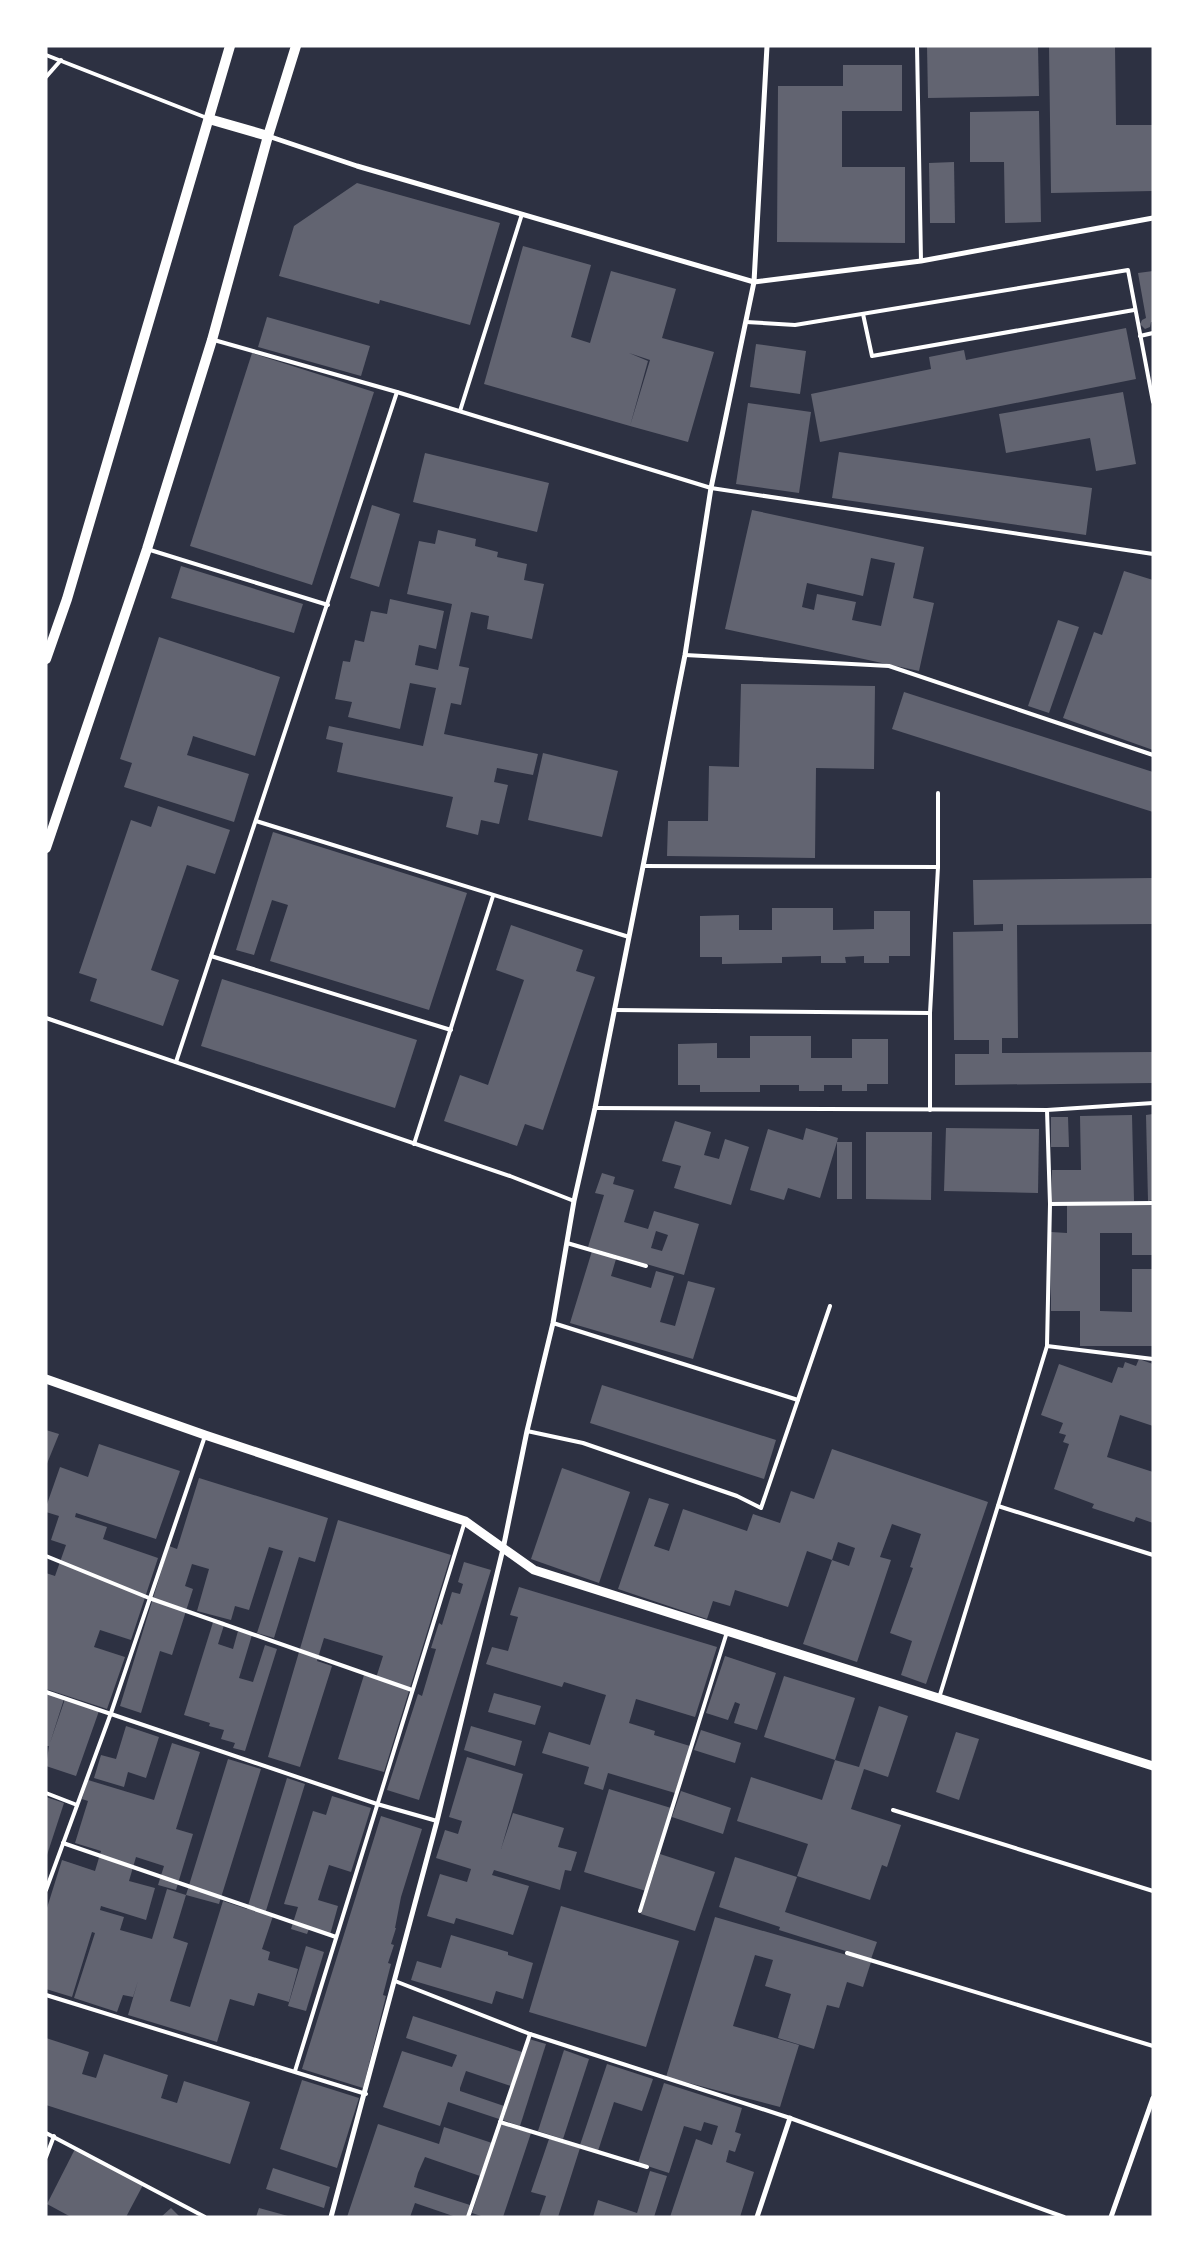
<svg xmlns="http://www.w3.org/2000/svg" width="1199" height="2263" font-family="'PT Sans',sans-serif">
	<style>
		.building { fill: #626471; fill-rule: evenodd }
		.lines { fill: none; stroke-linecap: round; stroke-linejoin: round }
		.service { stroke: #fff; stroke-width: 4 }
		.minor { stroke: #fff; stroke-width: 5 }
		.tertiary { stroke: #fff; stroke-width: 9 }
		.secondary { stroke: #fff; stroke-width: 10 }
	</style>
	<rect width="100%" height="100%" fill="#2d3142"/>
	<!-- building -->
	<g class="building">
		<path d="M927,46H1038L1039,96L928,98Z"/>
		<path d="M1049,46H1115L1116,125H1153V191L1051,193Z"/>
		<path d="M843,65H902V111H842V167H905V243L777,242L778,86H843Z"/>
		<path d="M1039,111L1041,222L1005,223L1004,162H970V112Z"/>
		<path d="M954,162L955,223H930L929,163Z"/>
		<path d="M357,183L500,223L470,325L380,300L379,304L279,276L294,226Z"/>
		<path d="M523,246L591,265L571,337L590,343L611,271L676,289L662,338L714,352L688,442L630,426L650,360L629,353L648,361L630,426L484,384Z"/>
		<path d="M1153,271V322H1151L1150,327L1145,329L1140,324L1142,320L1146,318L1138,273Z"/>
		<path d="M267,317L370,346L361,376L258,347Z"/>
		<path d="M1126,328L1136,379L820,442L811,394L931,369L929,357L964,350L966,360Z"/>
		<path d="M756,344L806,351L800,394L750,387Z"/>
		<path d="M252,353L374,392L312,585L190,546Z"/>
		<path d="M1123,392L1136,464L1096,471L1090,438L1006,453L999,414Z"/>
		<path d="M748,403L811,412L799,493L736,484Z"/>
		<path d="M839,452L1092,488L1086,535L832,498Z"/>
		<path d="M425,453L549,483L537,532L413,502Z"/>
		<path d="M372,505L400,514L379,587L350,578Z"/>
		<path d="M752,510L924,547L913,598L934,603L919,671L725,629ZM871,558L895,563L881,626L852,620L856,602L817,594L814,610L802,607L807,583L863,596Z"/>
		<path d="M438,530L476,539L475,546L498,552L497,557L527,564L524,580L544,584L532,639L487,629L489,616L471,612L459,666L469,668L461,705L451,703L444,734L538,754L533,775L497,768L494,782L508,785L499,824L481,820L478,835L446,827L453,797L337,772L343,743L326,739L329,726L423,746L436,688L410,683L400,729L348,717L352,702L335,699L343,661L350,662L355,640L364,642L371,611L387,614L390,599L444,611L436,649L419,645L415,665L438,670L452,604L407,594L419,541L435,544Z"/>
		<path d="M181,566L303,604L294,633L171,598Z"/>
		<path d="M1124,571L1153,580V750L1063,718L1094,632L1102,635Z"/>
		<path d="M1058,620L1079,627L1049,713L1028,706Z"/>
		<path d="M159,637L280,677L255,756L193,736L192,740L187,755L249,774L234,822L124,787L132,763L120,759Z"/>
		<path d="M741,684L875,686L874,769L816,768L815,858L667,856L668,821H708L709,766L739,767Z"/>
		<path d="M904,692L1153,772V812L892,729Z"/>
		<path d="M543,753L618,771L602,837L528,820Z"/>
		<path d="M158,806L230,830L215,874L187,865L151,970L179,980L163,1026L90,1001L97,979L79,973L131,820L151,827Z"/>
		<path d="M273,832L467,893L429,1010L270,961L288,905L272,900L254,955L236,950Z"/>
		<path d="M1153,878V924L1017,925L1018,1038H1002V1053L1153,1052V1083L955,1085V1054H989V1040H954L953,932L1003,931V924L974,925L973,880Z"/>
		<path d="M772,908H833V930L874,929V911H910V956H889V963H864V956L845,957L846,963H821V956L782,957V963L722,964V957H700V916L739,915V930H772Z"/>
		<path d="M511,925L583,950L576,971L595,977L543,1130L525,1124L517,1146L444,1121L460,1075L488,1085L524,980L496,970Z"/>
		<path d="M222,979L417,1040L395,1108L201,1046Z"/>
		<path d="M750,1036H811V1058H852V1039H888V1084H867V1091H842V1085H824V1091H799V1085H760V1092H700V1085H678V1044L717,1043V1058H750Z"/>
		<path d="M1153,1114V1200L1148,1201L1146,1115Z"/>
		<path d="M1132,1115L1134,1201L1052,1203V1170H1081L1080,1116Z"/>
		<path d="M1051,1117H1068L1069,1147H1051Z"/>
		<path d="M675,1121L711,1132L704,1155L719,1159L725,1139L749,1147L731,1205L674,1188L681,1166L662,1161Z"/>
		<path d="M806,1128L838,1138L837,1142H852V1199H837V1142L820,1198L788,1188L784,1200L750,1190L768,1129L803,1140Z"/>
		<path d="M946,1128L1039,1129L1038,1193L944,1191Z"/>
		<path d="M866,1132H932L931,1200L866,1199Z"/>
		<path d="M602,1173L615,1177L613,1184L634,1190L624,1222L648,1229L654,1211L699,1224L684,1275L588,1247L604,1195L595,1193ZM656,1231L668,1235L662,1251L651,1248Z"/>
		<path d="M1067,1204H1153L1152,1255H1132V1233H1100V1311L1132,1312V1269H1152V1346H1080V1311H1051V1232L1067,1233Z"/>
		<path d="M592,1251L616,1259L611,1276L651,1288L656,1271L674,1276L660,1322L675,1326L688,1281L715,1288L693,1359L570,1323Z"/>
		<path d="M1139,1359L1153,1364V1426L1120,1415L1107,1457L1153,1472V1523L1136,1517L1134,1522L1092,1508L1094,1504L1054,1489L1069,1444L1063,1442L1066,1435L1059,1433L1063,1423L1041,1415L1059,1364L1112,1383L1118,1367L1123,1368L1125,1362L1136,1366Z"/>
		<path d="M602,1385L776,1440L764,1479L590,1423Z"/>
		<path d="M46,1430L59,1434L46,1466Z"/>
		<path d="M99,1444L180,1471L156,1539L76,1513L75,1517L107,1527L103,1539L158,1558L131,1640L100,1630L94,1647L125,1657L107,1709L46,1689V1573L55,1576L66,1545L51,1540L59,1516L46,1512V1507L60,1467L88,1477Z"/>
		<path d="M832,1449L988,1502L926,1684L901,1675L912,1641L890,1633L913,1568L910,1567L921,1534L892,1524L880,1557L891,1560L857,1662L803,1644L832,1560L849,1566L855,1548L838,1542L832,1560L807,1551L788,1607L735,1590L730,1606L713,1601L707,1619L618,1589L649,1498L669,1504L654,1546L669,1551L683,1509L747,1531L753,1514L780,1523L791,1491L814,1499Z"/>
		<path d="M562,1468L630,1492L599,1583L531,1559Z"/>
		<path d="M199,1478L328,1518L315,1562L299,1557L274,1638L257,1633L283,1551L269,1547L249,1610L235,1606L231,1620L197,1611L209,1569L192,1564L185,1586L193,1589L172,1655L160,1651L141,1713L120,1706L169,1546L177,1549Z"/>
		<path d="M338,1520L451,1555L384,1772L338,1759L364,1675L376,1678L383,1656L324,1638L317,1661L332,1666L300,1767L268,1757Z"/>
		<path d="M464,1562L491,1570L419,1800L387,1790L418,1694L422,1696L436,1649L431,1648L439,1623L442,1625L452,1592L460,1594L463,1584L458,1582Z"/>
		<path d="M519,1587L717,1647L695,1717L636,1699L629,1723L655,1731L654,1735L690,1746L675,1793L608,1773L603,1790L584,1784L589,1767L542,1753L549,1732L590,1745L606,1695L564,1682L562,1687L486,1664L492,1647L508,1651L518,1617L510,1615Z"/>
		<path d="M214,1619L225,1622L218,1644L233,1649L238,1631L252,1635L239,1678L253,1682L265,1645L277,1649L245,1751L233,1748L235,1743L221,1739L224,1730L209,1726L210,1723L184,1715Z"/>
		<path d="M725,1656L776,1673L757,1730L734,1723L740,1704L735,1702L728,1720L706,1713Z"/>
		<path d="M784,1676L855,1698L835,1760L764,1737Z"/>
		<path d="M46,1693L64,1699L50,1743L65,1699L99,1711L76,1776L46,1766L49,1746H46Z"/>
		<path d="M494,1693L541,1706L535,1725L488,1712Z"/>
		<path d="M879,1706L908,1716L888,1777L864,1769L851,1809L901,1825L887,1867L882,1865L870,1900L797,1876L808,1844L737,1821L751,1777L822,1800L835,1760L859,1767Z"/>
		<path d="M126,1726L159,1737L146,1778L128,1772L124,1787L94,1778L101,1755L116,1759Z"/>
		<path d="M471,1726L522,1741L515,1766L464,1750Z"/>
		<path d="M701,1730L741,1743L735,1763L694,1750Z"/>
		<path d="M956,1732L979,1739L959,1800L936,1792Z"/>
		<path d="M172,1743L200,1752L176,1829L193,1834L176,1890L158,1885L164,1866L136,1857L129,1881L155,1888L146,1920L101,1906L100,1910L124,1917L120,1930L152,1939L167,1889L186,1895L228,1759L261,1769L219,1904L186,1895L173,1938L188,1943L170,2001L190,2007L223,1901L247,1909L287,1778L305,1784L265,1914L273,1916L262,1949L270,1952L268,1960L298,1969L289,2002L258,1993L254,2006L230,1999L217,2042L128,2015L138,1981L133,1997L123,1995L117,2012L74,1998L95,1933L92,1932L72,1997L46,1989V1911L62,1860L95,1871L101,1851L75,1843L88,1801L82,1799L88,1780L154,1800Z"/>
		<path d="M467,1757L523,1774L501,1849L513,1813L564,1828L558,1847L577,1852L571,1871L565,1870L560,1890L494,1870L492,1875L529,1886L513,1935L456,1918L454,1924L427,1916L440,1874L467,1882L471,1869L436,1858L445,1830L458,1834L462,1821L449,1817Z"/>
		<path d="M609,1789L671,1808L646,1891L584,1872Z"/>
		<path d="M681,1791L731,1808L723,1834L672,1817Z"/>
		<path d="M332,1796L371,1808L351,1872L329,1865L318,1900L338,1906L330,1935L309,1929L307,1934L291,1929L298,1907L284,1904L313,1811L326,1815Z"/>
		<path d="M46,1797L64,1803L47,1855H46Z"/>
		<path d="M381,1816L422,1829L401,1897L395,1928H396L391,1944L394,1945L388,1963L391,1964L383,1995L386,1996L363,2088L302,2069Z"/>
		<path d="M660,1854L715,1872L695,1931L641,1914Z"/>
		<path d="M735,1857L797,1877L785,1912L877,1942L871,1959L779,1930L780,1927L719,1907Z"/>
		<path d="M561,1906L679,1941L646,2047L529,2012Z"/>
		<path d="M715,1917L871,1962L863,1987L847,1982L839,2008L827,2005L814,2049L778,2038L791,1994L765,1986L773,1960L755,1955L733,2026L799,2045L780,2107L666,2077Z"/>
		<path d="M451,1935L508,1952V1955L533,1963L523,1999L496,1991L492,2004L411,1980L417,1961L441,1968Z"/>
		<path d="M306,1946L324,1952L306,2011L288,2006Z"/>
		<path d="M413,2016L522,2052L511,2086L466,2071L460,2088V2091L504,2106L499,2119L448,2102L440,2126L383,2107L402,2051L452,2067L457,2055L406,2038Z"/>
		<path d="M46,2038L89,2052L82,2074L96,2078L104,2054L168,2075L161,2098L177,2103L184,2081L250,2102L230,2164L46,2105Z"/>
		<path d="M529,2039L546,2044L520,2126L503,2120Z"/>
		<path d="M564,2050L589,2059L563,2139L538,2131Z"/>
		<path d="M607,2064L653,2079L642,2111L614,2102L598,2151L580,2145Z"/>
		<path d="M302,2080L359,2098L337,2168L280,2149Z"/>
		<path d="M664,2083L742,2108L735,2132L741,2134L735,2152L729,2150L726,2162L754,2172L740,2217H670L696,2139L712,2145L718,2126L704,2122L701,2131L684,2126L669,2173L638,2163Z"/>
		<path d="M378,2124L439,2144L444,2127L492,2143L480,2176L425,2157L418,2173L414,2187L470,2205L467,2217H456L415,2203L410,2217H347Z"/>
		<path d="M500,2124L531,2133L503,2217H484L472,2213Z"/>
		<path d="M549,2139L580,2148L558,2217H539L546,2196L531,2192Z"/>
		<path d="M75,2149L143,2185L126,2217H71L47,2204Z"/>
		<path d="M273,2168L330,2187L324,2208L266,2189Z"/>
		<path d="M650,2171L667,2176L654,2217H593L598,2200L637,2213Z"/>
		<path d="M171,2208L180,2217H161Z"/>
		<path d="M259,2208L288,2216V2217H256Z"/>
	</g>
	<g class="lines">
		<!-- service -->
		<g class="service">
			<path d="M917,46L921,261"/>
			<path d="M46,55L207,118"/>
			<path d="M46,77L61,60"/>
			<path d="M863,314L872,356L1134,310"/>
			<path d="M746,322L795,325L1128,270L1153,402"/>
			<path d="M1140,336L1153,333"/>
			<path d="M214,340L397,392L711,488L1153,554"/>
			<path d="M460,411L522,214"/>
			<path d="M147,549L328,605"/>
			<path d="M685,655L889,666L1153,755"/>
			<path d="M256,821L629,937"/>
			<path d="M643,866L938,867"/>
			<path d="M211,956L451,1030"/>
			<path d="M614,1010L930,1013"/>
			<path d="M46,1018L510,1176L574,1201"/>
			<path d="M176,1062L397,392"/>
			<path d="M595,1108L1047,1110L1153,1103"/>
			<path d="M930,1110V1013L938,867V793"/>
			<path d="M414,1144L493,896"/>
			<path d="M1050,1204L1153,1203"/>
			<path d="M567,1243L646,1266"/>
			<path d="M553,1323L798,1400"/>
			<path d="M1047,1346L1153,1359"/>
			<path d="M527,1431L583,1443L737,1496L761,1508L830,1306"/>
			<path d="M998,1506L1153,1555"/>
			<path d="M46,1556L149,1598L412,1690"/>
			<path d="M46,1692L377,1804L437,1821"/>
			<path d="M939,1698L1047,1346L1050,1204L1047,1110"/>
			<path d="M46,1793L77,1805"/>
			<path d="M893,1810L1153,1891"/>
			<path d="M63,1843L336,1937"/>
			<path d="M46,1890L111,1713L205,1436"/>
			<path d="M640,1911L727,1632"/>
			<path d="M847,1953L1153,2046"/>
			<path d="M395,1981L530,2034L790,2118L1064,2217"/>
			<path d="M46,1995L366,2094"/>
			<path d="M295,2071L465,1521"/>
			<path d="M500,2122L647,2167"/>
			<path d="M46,2133L205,2217"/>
			<path d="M46,2157L54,2136"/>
			<path d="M468,2217L530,2034"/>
		</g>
		<!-- minor -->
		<g class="minor">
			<path d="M268,136L357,166L754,282L921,261L1153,218"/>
			<path d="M331,2217L437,1821L503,1549L527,1431L553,1323L574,1201L595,1108L685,655L711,488L754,282L767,46"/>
			<path d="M757,2217L790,2118"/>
			<path d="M1111,2217L1153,2098"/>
		</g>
		<!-- tertiary -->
		<path class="tertiary" d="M46,1379L205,1435L465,1521L534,1570L1153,1766"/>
		<!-- secondary -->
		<g class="secondary">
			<path d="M209,119L268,136"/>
			<path d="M46,659L67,599L230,46"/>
			<path d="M46,848L147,549L212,340L268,136L296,46"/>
		</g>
	</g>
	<!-- border -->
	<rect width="1199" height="2263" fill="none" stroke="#ffffff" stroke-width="95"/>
</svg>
